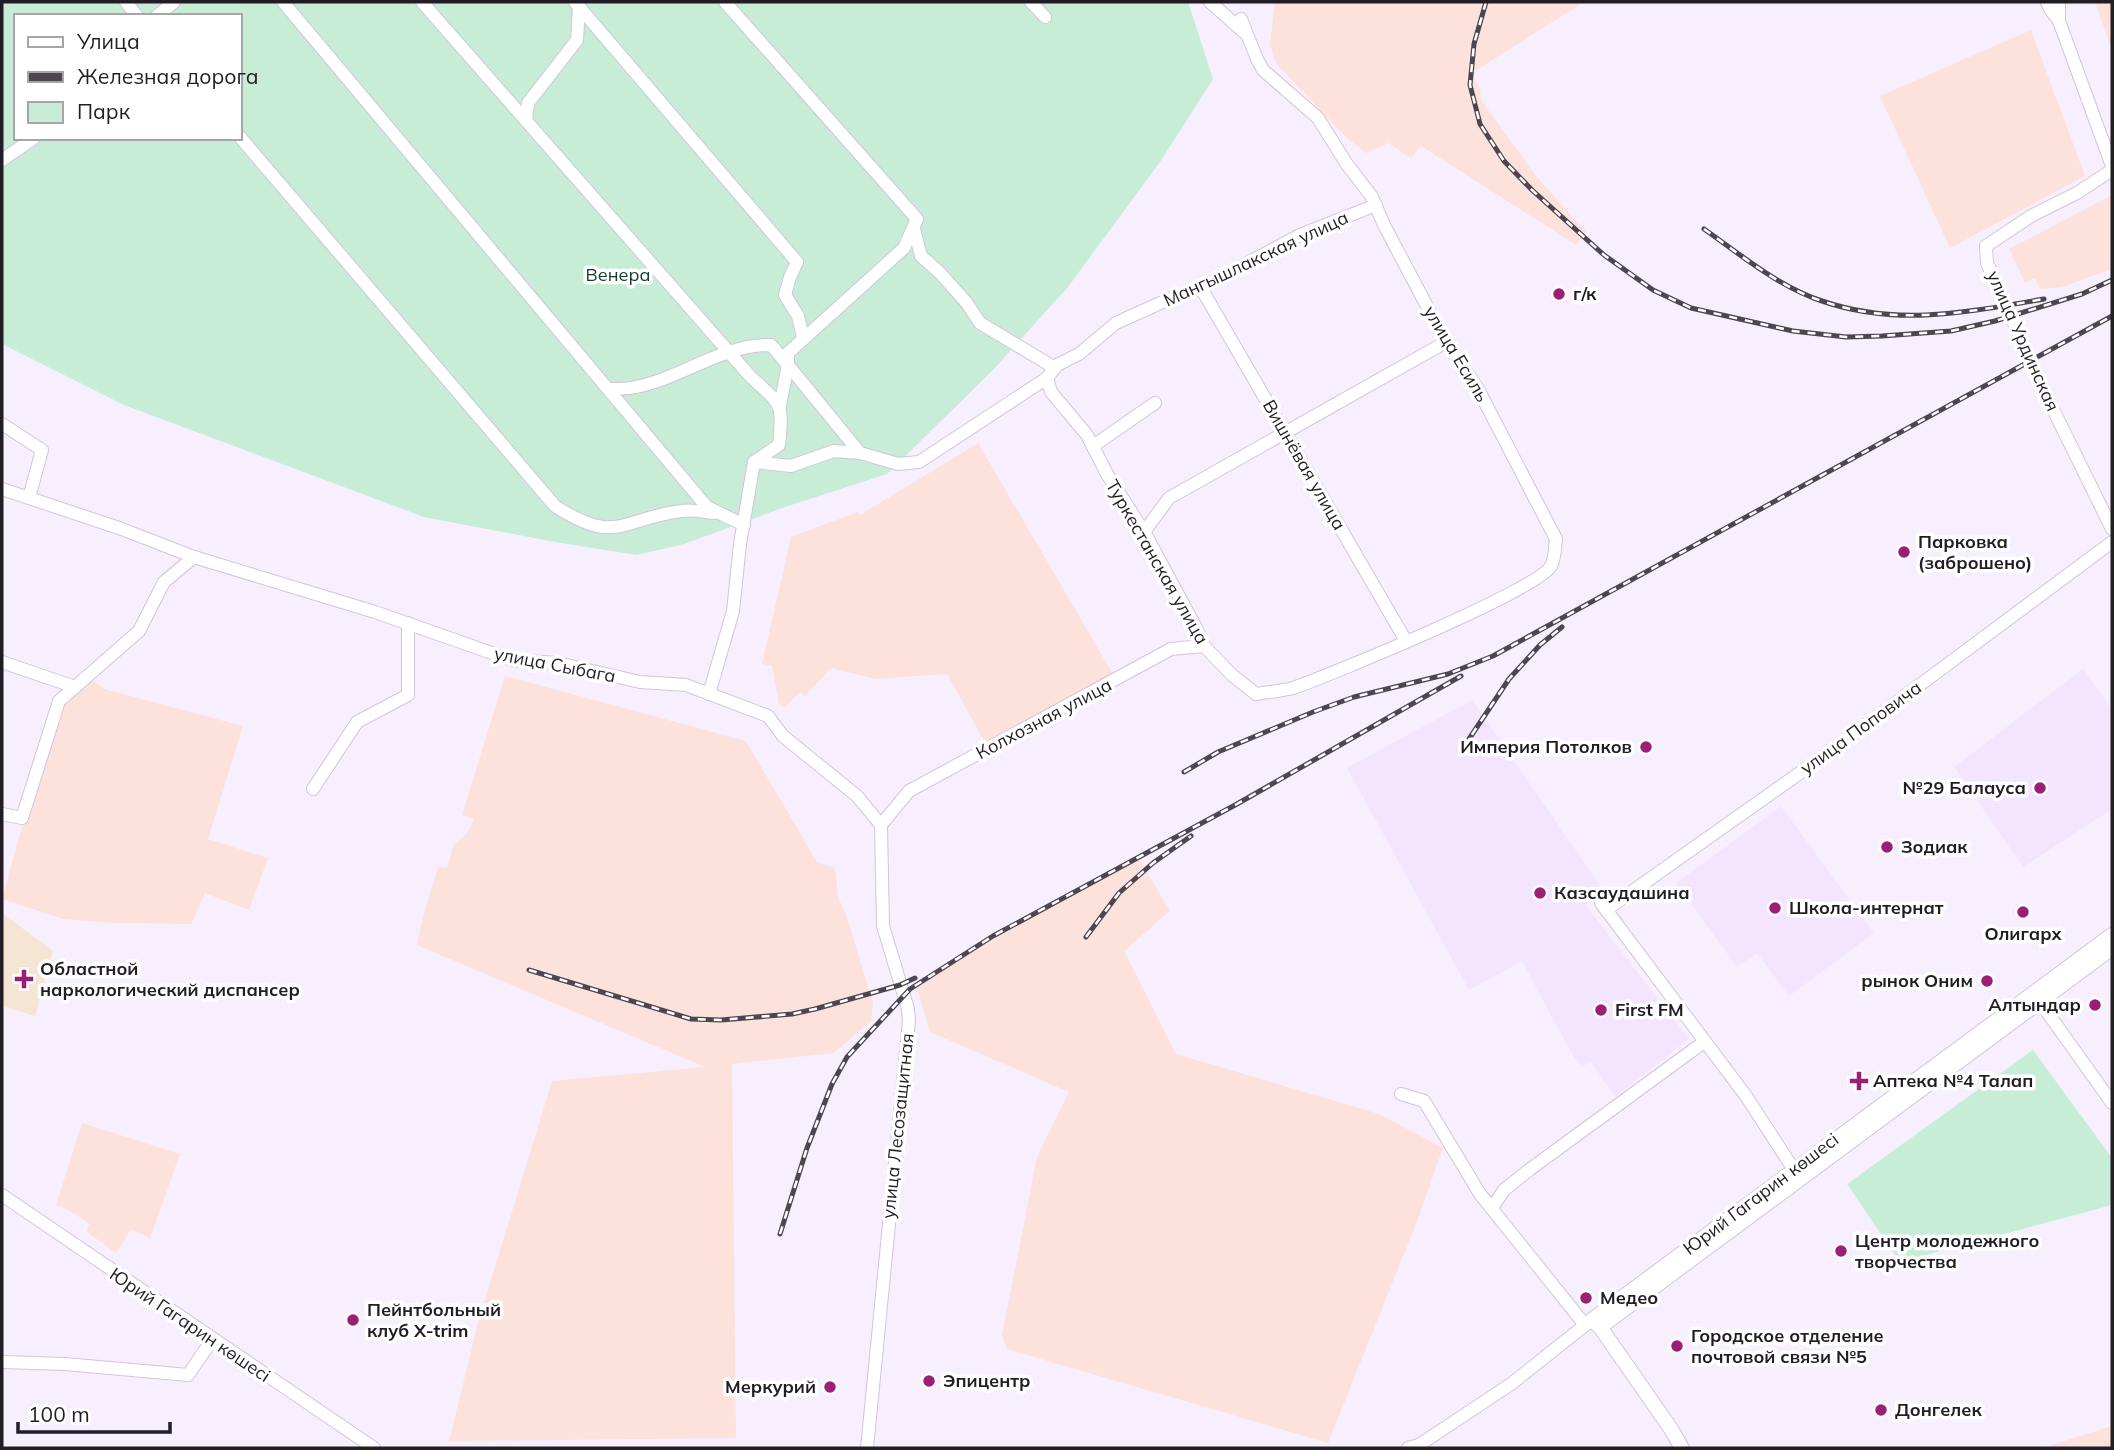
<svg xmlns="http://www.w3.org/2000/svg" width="2114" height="1450" font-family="Mulish,sans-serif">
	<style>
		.built { fill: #f3e5fe }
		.industrial { fill: #fce2db }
		.medical { fill: #f7e5d4 }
		.green { fill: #c8edd7; fill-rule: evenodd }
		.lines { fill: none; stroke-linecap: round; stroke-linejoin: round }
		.minor-casing { stroke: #d1c5dc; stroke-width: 14 }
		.major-casing { stroke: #d1c5dc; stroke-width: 16 }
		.minor { stroke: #fff; stroke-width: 12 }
		.major { stroke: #fff; stroke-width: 14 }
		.rail-casing { stroke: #4c4650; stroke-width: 5 }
		.rail { stroke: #fff; stroke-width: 2.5; stroke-dasharray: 8; stroke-linecap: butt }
		.poi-dot { fill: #9c1f76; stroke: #fff; stroke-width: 2.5 }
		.labels { text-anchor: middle; stroke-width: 7; stroke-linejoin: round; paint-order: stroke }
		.street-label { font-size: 18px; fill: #221d25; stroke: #fff }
		.park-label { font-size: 18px; fill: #133b28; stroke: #fff }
		.poi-label { font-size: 18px; font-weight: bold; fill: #221d25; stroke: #fff; text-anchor: start }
	</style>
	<rect width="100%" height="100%" fill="#f7effe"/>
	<!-- built -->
	<g class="built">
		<path d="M2083,669L2112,709V809L2023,867L1954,767Z"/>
		<path d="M1472,700L1599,884L1584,903L1689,1039L1615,1097L1591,1062L1583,1066L1573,1056L1522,961L1469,990L1347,768Z"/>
		<path d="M1781,806L1874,933L1789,996L1757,953L1737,967L1676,883Z"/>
	</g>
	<!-- industrial -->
	<g class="industrial">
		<path d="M1275,2H1584L1472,73L1480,90L1481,100L1536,176L1586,232L1576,245L1421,146L1411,158L1388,143L1366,153L1347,138L1276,63L1270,44Z"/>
		<path d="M2095,2H2112V51Z"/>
		<path d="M2031,30L2085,176L1950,248L1880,96Z"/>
		<path d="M2112,195V269L2062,287L2040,289L2035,278L2025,283L2009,249Z"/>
		<path d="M978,443L1113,674L987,746L947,674L876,679L831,668L805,696L800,692L784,708L779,704L772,666L762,664L791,537L858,512L860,515Z"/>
		<path d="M505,676L746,741L817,862L835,868L838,897L847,917L873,1003L871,1021L834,1053L732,1064L736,1438L449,1441L479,1319L552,1081L705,1067L417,945L423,916L438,867L447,868L454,844L467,834L474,819L462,815Z"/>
		<path d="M91,679L104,689L243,726L208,839L268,858L249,910L205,893L191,924L115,923L63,919L2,899L19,837L63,703Z"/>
		<path d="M1139,859L1170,911L1124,951L1176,1054L1379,1114L1443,1148L1416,1224L1328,1443L1007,1349L1002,1335L1037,1157L1069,1092L930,1032L917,987L991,940Z"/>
		<path d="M82,1123L180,1154L150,1238L131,1229L116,1253L86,1231L90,1224L67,1209L56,1205Z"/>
		<path d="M2112,1426V1448H2042Z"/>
	</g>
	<!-- medical -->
	<path class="medical" d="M2,913L53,951L35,1016L2,1006Z"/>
	<!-- green -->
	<g class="green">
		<path d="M2,2H1188L1213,79L1160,162L1068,287L993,370L887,474L785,507L684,544L637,555L555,542L424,517L124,405L2,344ZM16,16H240V138H16Z"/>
		<path d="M2033,1050L2112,1158V1205L1900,1262L1847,1184Z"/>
	</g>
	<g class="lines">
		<defs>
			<g id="minor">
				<path d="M126,2L137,16"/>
				<path d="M283,2L707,507L744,525"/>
				<path d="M422,2L749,375C780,405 784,400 779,445L754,462L740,544L733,611L709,694"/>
				<path d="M575,2L797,262L790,277L785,295L798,316L803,337"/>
				<path d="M725,2L917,219L904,248L788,353V365L860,453"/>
				<path d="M1031,2L1045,17"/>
				<path d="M1210,2L1245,33"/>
				<path d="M2047,2L2050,9L2059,21L2112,166"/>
				<path d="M2059,2V21"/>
				<path d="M157,16L174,2"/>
				<path d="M1241,19L1257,59L1263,70L1318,118L1346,163L1372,197L1384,225L1446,342L1478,389L1556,539C1555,546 1555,559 1551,566C1538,590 1330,675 1293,688C1282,691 1268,692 1256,694L1232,675L1204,646L1195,626L1146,535L1107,474L1087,435L1051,392L1047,378L1057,365L1079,354L1116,323L1167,300L1201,288L1300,235L1376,205"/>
				<path d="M526,120L528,103L577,40L579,6"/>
				<path d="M240,137L555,506C617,546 620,519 681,511C691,509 704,512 714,513"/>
				<path d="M2,160L34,138"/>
				<path d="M2112,170L2077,193L2031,216L1986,246L1987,263L2048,399L2112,529"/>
				<path d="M914,229L921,256L940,273L966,302L980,323L1055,368"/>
				<path d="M1201,288L1406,641"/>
				<path d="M608,389C617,389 627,389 636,387C682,378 723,344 771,345L788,365L780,405"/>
				<path d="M2,424L42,450L29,498"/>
				<path d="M1093,446L1155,403"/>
				<path d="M754,462L791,466L834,451L860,453L898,464L919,462L1047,378"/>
				<path d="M2,489L119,528L194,557L375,612L512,660L558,663L640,682L686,685L768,716L783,736L857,796L881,825"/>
				<path d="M1144,532L1169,498L1446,342"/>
				<path d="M2,662L75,687"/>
				<path d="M313,789L357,722L408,695V623"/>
				<path d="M2,814L22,818L59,701L139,631L164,582L194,557"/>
				<path d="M1601,903L1746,1096L1798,1176"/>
				<path d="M1606,910L1835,748L2112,542"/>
				<path d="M2035,995L2112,1103"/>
				<path d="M1401,1094L1424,1101L1480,1194L1585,1325"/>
				<path d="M2,1195L374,1448"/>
				<path d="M1492,1208L1504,1190L1529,1170L1704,1042"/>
				<path d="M2,1362L65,1364L188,1375L212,1340"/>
				<path d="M867,1448L909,1021L908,1009L883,926L881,825L909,791L1171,649L1204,646"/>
				<path d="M1408,1448L1419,1445L1511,1384L1589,1322"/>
			</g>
			<g id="major">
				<path d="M1600,1327L2112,948"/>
				<path d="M1682,1448L1671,1429L1600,1327L1592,1320L2112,935"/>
			</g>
		</defs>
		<!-- minor casing -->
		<use href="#minor" class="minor-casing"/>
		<!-- major casing -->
		<use href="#major" class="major-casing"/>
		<!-- minor -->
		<use href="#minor" class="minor"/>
		<!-- major -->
		<use href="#major" class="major"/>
		<defs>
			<g id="rail">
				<path d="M1486,2L1474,44L1470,85L1480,124L1504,161L1532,190L1604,255L1653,290L1691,308L1793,331L1846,337L1882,336L1951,331L1995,321L2082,294L2112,280"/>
				<path d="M1704,229C1741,255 1779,287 1822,301C1898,327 1968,312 2044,299"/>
				<path d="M1463,748L1509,679L1540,645L1562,627"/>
				<path d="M1184,772L1218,752L1313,712L1354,697L1448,674L1493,656L2112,316"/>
				<path d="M1086,937L1119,893L1153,863L1191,836"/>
				<path d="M529,970L691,1019L721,1020L792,1014L815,1009L900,985L915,978"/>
				<path d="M780,1234L807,1148L832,1084L847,1057L910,989L993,936L1237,804L1461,676"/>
			</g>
		</defs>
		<!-- rail casing -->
		<use href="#rail" class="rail-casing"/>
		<!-- rail -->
		<use href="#rail" class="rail"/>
	</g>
	<!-- markers -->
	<g class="poi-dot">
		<circle cx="1559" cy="294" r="7"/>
		<circle cx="1904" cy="552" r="7"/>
		<circle cx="1646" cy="747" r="7"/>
		<circle cx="2040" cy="788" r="7"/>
		<circle cx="1887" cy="847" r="7"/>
		<circle cx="1540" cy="893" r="7"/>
		<circle cx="1775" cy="908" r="7"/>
		<circle cx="2023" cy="912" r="7"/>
		<path d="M20.5 968.5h7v7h7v7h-7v7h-7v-7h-7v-7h7z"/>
		<circle cx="1987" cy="981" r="7"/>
		<circle cx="2095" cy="1005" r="7"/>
		<circle cx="1601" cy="1010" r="7"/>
		<path d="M1855.5 1070.5h7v7h7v7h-7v7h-7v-7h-7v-7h7z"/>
		<circle cx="1841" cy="1251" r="7"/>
		<circle cx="1586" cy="1298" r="7"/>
		<circle cx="353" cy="1320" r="7"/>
		<circle cx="1677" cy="1346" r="7"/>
		<circle cx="929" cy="1381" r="7"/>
		<circle cx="830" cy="1387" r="7"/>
		<circle cx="1881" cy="1410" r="7"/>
	</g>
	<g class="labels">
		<!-- street labels -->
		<g class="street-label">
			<text transform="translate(1256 259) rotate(-25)" y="6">Мангышлакская улица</text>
			<text transform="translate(2023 341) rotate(66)" y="6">улица Урдинская</text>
			<text transform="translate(1456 354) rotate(59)" y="6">улица Есиль</text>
			<text transform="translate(1304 465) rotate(60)" y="6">Вишнёвая улица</text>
			<text transform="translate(1157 562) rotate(60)" y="6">Туркестанская улица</text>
			<text transform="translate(555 665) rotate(11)" y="6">улица Сыбага</text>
			<text transform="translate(1044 719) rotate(-28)" y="6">Колхозная улица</text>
			<text transform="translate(1861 728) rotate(-36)" y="6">улица Поповича</text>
			<text transform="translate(898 1126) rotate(-84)" y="6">улица Лесозащитная</text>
			<text transform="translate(1761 1194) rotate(-37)" y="6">Юрий Гагарин көшесі</text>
			<text transform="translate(190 1325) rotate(34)" y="6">Юрий Гагарин көшесі</text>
		</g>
		<!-- park labels -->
		<g class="park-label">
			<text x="618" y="281">Венера</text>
		</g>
		<!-- poi labels -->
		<g class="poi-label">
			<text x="1573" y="300">г/к</text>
			<text x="1918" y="548">Парковка<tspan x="1918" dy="21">(заброшено)</tspan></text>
			<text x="1632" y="753" text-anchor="end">Империя Потолков</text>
			<text x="2026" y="794" text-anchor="end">№29 Балауса</text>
			<text x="1901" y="853">Зодиак</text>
			<text x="1554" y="899">Казсаудашина</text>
			<text x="1789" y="914">Школа-интернат</text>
			<text x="2023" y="940" text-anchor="middle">Олигарх</text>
			<text x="40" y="975">Областной<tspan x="40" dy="21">наркологический диспансер</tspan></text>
			<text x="1973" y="987" text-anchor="end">рынок Оним</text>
			<text x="2081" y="1011" text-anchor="end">Алтындар</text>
			<text x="1615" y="1016">First FM</text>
			<text x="1873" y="1087">Аптека №4 Талап</text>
			<text x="1855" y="1247">Центр молодежного<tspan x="1855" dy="21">творчества</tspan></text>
			<text x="1600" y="1304">Медео</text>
			<text x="367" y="1316">Пейнтбольный<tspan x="367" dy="21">клуб X-trim</tspan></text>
			<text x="1691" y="1342">Городское отделение<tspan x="1691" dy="21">почтовой связи №5</tspan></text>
			<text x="943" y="1387">Эпицентр</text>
			<text x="816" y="1393" text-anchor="end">Меркурий</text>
			<text x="1895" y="1416">Донгелек</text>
		</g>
	</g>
	<!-- border -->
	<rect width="2114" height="1450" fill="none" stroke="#221d25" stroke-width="7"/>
	<!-- legend -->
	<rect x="14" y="14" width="228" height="126" fill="#ffffff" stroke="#a7a5a8" stroke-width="2"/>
	<rect x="28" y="37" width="35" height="10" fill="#ffffff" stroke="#a7a5a8" stroke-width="2"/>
	<text x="77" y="49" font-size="21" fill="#221d25">Улица</text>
	<rect x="28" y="72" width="35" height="10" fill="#4c4650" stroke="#a7a5a8" stroke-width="2"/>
	<text x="77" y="84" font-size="21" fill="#221d25">Железная дорога</text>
	<rect x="28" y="102" width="35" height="21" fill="#c8edd7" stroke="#a7a5a8" stroke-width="2"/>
	<text x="77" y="119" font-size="21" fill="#221d25">Парк</text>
	<!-- scale -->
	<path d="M18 1422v10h152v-10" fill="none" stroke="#221d25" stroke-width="3.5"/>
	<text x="28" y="1422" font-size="21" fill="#221d25" stroke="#ffffff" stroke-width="5" paint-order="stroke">100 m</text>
</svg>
